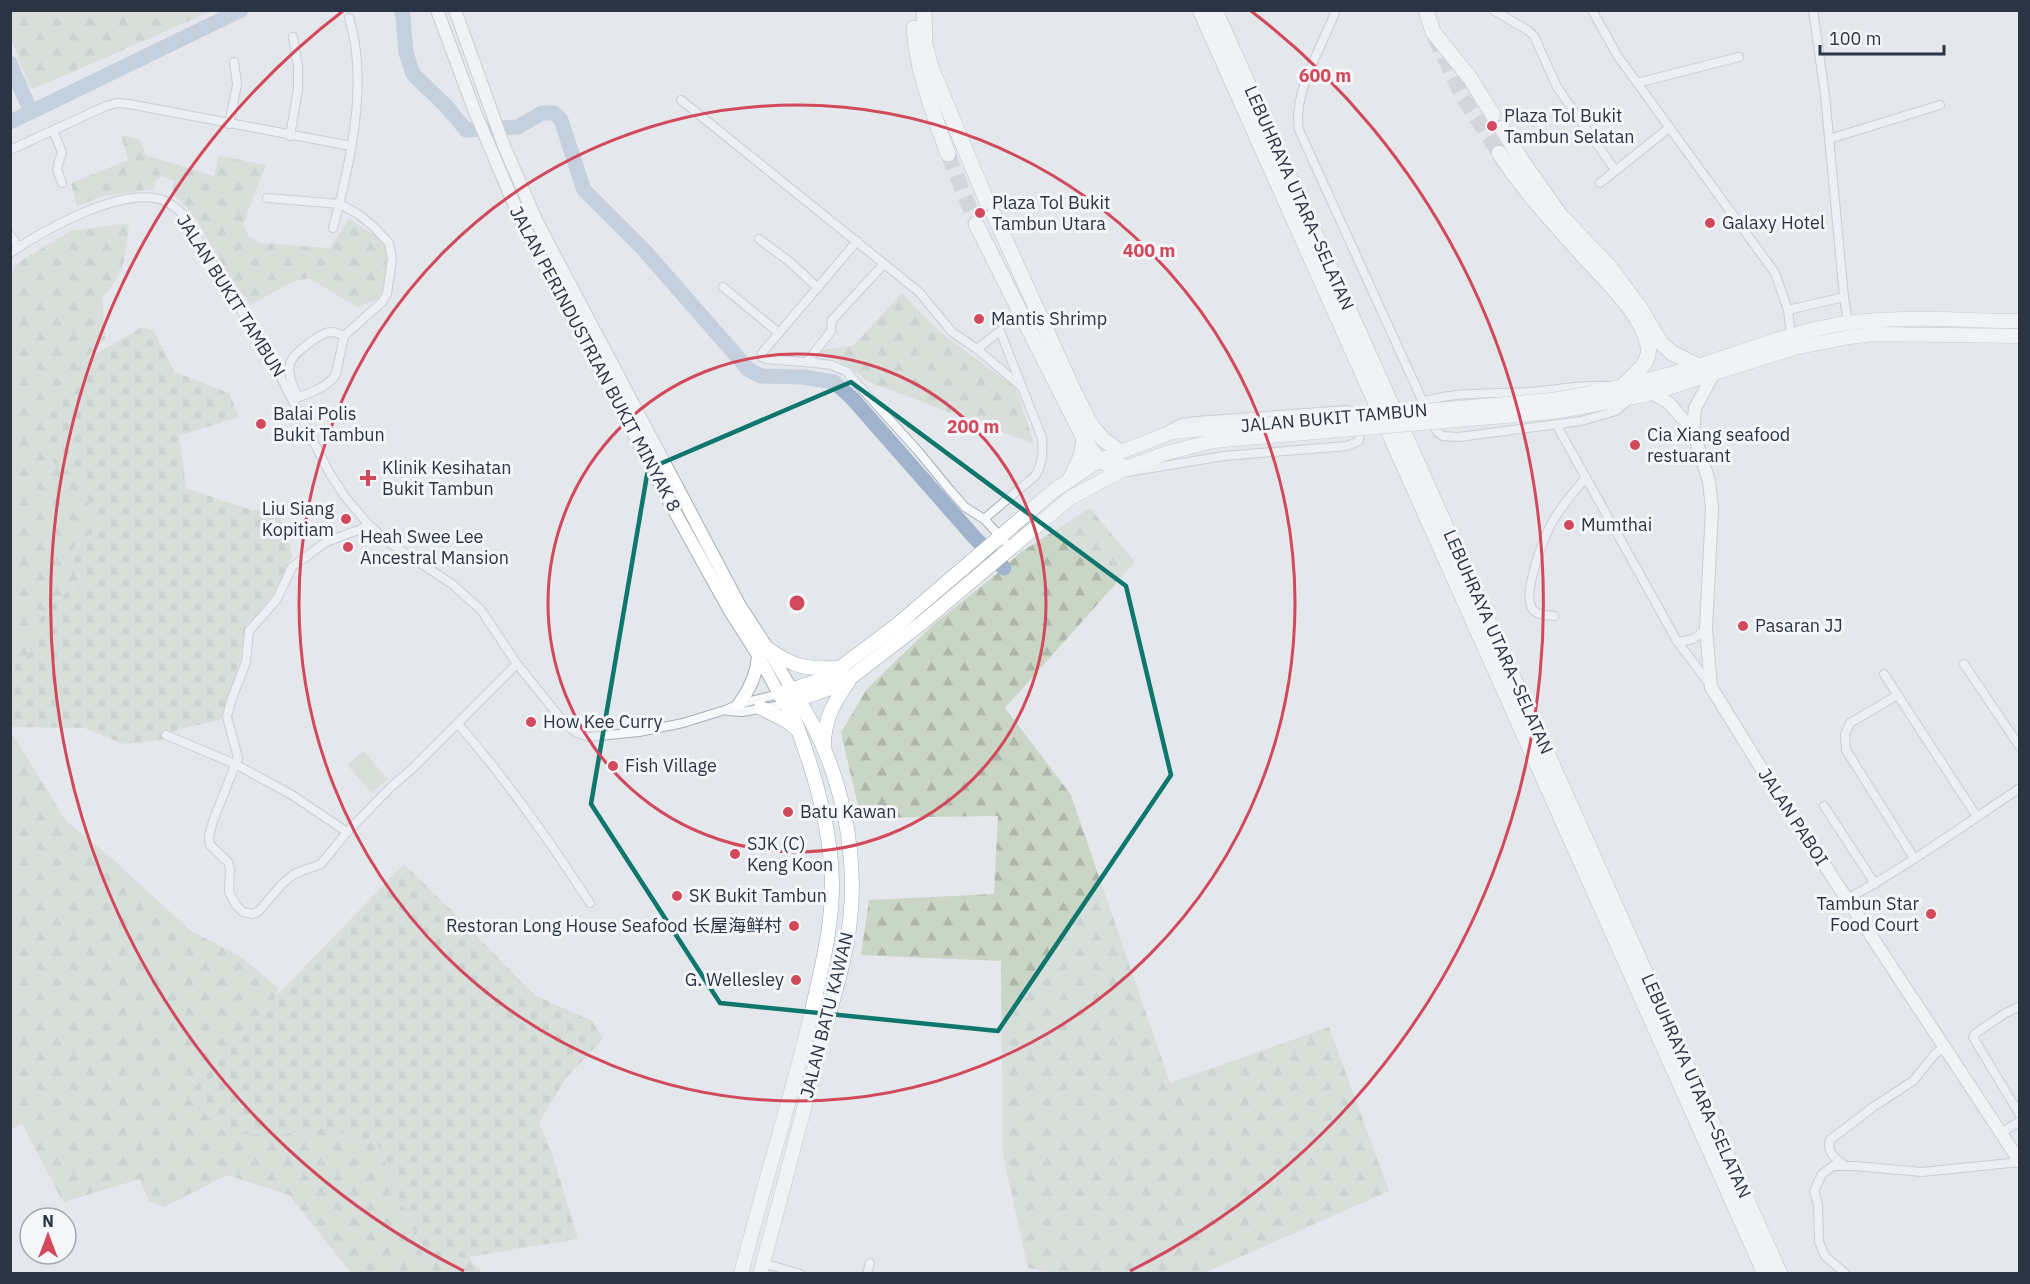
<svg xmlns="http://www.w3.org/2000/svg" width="2030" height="1284" font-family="'IBM Plex Sans','Noto Sans SC',sans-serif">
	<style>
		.forest { fill: url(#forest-firs) }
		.cemetery { fill: url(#cemetery-stones) }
		.pitch { fill: #c9d6c5 }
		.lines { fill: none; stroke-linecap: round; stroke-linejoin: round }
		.river { stroke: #9fb4cc; stroke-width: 15 }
		.highway-tunnel { stroke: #bfc3cb; stroke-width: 15; stroke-dasharray: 15 8; stroke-linecap: butt }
		.street-casing { stroke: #a9aeb7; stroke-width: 10 }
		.secondary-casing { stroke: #a9aeb7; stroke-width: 14 }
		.primary-casing { stroke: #a3abb8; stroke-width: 15 }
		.highway-casing { stroke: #8b94a3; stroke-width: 16 }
		.street { stroke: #f7f8fa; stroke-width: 8 }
		.secondary { stroke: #fff; stroke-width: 12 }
		.primary { stroke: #fff; stroke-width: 14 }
		.highway { stroke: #fff; stroke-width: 15 }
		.primary-bridge-casing { stroke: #a3abb8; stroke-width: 15; stroke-linecap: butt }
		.primary-bridge { stroke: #fff; stroke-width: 14 }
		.marked { fill: none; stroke: #0f766e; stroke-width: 4.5; stroke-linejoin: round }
		.ring { fill: none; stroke: #d1495b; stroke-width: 3 }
		.poi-dot { fill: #d1495b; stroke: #f4f6f9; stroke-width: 2 }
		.labels { text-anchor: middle; stroke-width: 6; stroke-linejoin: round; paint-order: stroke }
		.poi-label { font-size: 18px; fill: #2b3445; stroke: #f4f6f9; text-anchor: start }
		.street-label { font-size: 18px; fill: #2b3445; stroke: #f4f6f9 }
		.centre { fill: #d1495b; stroke: #f4f6f9; stroke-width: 3 }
		.ring-label { font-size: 18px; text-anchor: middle; font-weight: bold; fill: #d1495b; stroke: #f4f6f9; stroke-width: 6; stroke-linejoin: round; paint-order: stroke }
	</style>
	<defs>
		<pattern id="forest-firs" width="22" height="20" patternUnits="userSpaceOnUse" patternTransform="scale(1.5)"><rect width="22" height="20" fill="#c9d6c5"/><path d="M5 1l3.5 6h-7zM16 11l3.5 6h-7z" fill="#adb8ab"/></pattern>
		<pattern id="cemetery-stones" width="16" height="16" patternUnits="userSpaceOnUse" patternTransform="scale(1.5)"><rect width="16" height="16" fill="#c9d6c5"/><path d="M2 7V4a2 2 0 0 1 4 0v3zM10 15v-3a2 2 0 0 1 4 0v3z" fill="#adb8ab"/></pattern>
	</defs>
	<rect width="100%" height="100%" fill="#e4e7ec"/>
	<!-- forest -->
	<g class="forest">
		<path d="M11,10H212V11L31,90L11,39Z"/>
		<path d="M121,135L139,139L146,155L214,176L219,156L266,165L243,224L249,237L260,243L330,248L349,219L378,237L386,247L387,258L383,290L376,300L357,307L309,278L294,281L251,305C244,295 235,286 228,275C211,248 198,213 172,194L174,181L161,176L156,181L154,189L104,196L77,206L71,183L128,160Z"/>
		<path d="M129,223C126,256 125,274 102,298L105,339L85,360L81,475L95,524L92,534L68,553L81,584L58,598L35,648L11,668V270L22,260L71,231Z"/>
		<path d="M902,293L941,333L1016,388L1034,444L869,382L830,354L806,353L854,345Z"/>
		<path d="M1090,508L1135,562L1005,708L1071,795L1170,1083L1329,1027L1389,1191L1204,1273L1061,1274L1028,1268L1003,1155L1001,961L861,955L869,900L994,894L998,816L861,818L841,733L866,690L934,624L1004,568L1018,554Z"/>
		<path d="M10,730L66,821L108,855L191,931L238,955L279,988L228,1134H277L325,1128L378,1145L425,1260L468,1257L482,1273H351L289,1195L227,1175L164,1207L149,1201L140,1179L63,1202L22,1123L11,1130Z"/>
	</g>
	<!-- cemetery -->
	<g class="cemetery">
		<path d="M143,327L154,331L174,372L229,393L239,417L179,436L186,488L251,510H275L287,534L292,556L269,604L247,624L240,661L222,719L177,730L162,740L124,744L84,728L11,727V668L35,648V625L58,598L81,584L68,553L92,534L95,524L81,475L61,474L48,453L45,411L85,360Z"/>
		<path d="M404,864L466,925L534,995L592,1021L603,1039L565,1079L539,1123L552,1153L578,1239L468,1257L425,1260L378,1145L325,1128L277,1134H227L186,1097L279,993Z"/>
	</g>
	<!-- pitch -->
	<path class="pitch" d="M363,751L388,779L372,793L347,765Z"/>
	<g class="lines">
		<!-- river -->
		<g class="river">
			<path d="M401,10L403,16L406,53L413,74L447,107L466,130L518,127L542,113H554L561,120L584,190L645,251L749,370L761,376L803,377L834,382L852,398L974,537L1004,568"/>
			<path d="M10,63L31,112L10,122"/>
			<path d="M31,112L241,10"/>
		</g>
		<!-- highway-tunnel -->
		<g class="highway-tunnel">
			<path d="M1434,36L1463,98L1499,153"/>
			<path d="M948,154L976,224"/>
		</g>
		<defs>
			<g id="street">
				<path d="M1336,10C1323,45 1292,93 1299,130L1423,402"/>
				<path d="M1493,10L1529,31L1534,36L1557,87L1615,170"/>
				<path d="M1592,10L1617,55L1775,273L1788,310L1791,336"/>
				<path d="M1813,10L1825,95L1844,297L1848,323"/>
				<path d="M1637,83L1739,57"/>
				<path d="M681,100L919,292L952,332L977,349L1022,387"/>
				<path d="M229,124L237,84L234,62"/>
				<path d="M53,131L62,152L57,169L62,183"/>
				<path d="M290,136L298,89V67L293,37"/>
				<path d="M1829,139L1940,105"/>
				<path d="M10,150L106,106L117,103L129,104L351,146"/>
				<path d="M1600,183L1669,128"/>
				<path d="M267,198L340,204L358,214L373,226L389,243L392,259L387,294L382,302L344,336L336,374C328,388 307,394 293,399"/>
				<path d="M333,228C350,165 369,82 349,18"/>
				<path d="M10,235L19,247"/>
				<path d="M759,239L790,262L818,288"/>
				<path d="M857,241L762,353V357L766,359L815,363L831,365L846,371L918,451L950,490L965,507L984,519L1010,547"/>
				<path d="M10,253C44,230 118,188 160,199C169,202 176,208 183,214L277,370L330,474L346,498L368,524L390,543L452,584L481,610L517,664L566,725L577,733L589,737L639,732L683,723L725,710L739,704L779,694"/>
				<path d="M723,287L779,333"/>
				<path d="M1788,310L1844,297"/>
				<path d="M977,349L1000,331L1042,438C1043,452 1043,463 1035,476L984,519"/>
				<path d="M807,362L831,331L832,320L884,264"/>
				<path d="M1608,386C1581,384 1555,390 1529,392C1494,394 1456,391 1423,402L1437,432L1443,436L1459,437L1581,421L1616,411L1630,399"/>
				<path d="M298,397C294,388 287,375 290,364C291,355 321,332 331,332C336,332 340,334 344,336"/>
				<path d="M1556,424L1677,641L1711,686"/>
				<path d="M1170,429L1181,423L1196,421L1347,410L1355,414"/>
				<path d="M1128,472L1224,456L1347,446L1359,441L1361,424"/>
				<path d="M368,524L361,529L326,542L292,567L277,599L249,631L246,662L231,701L227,717L238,758L213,821L209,836L210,845L228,862L230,869L229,892L236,905L243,912L253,914L259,911L282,884L294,874L321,864L347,832L391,787L414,767L517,664"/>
				<path d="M1554,616C1546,615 1537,616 1532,608C1522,593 1545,534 1554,519C1563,504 1575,491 1586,477"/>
				<path d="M1677,641C1690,642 1697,638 1706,628"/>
				<path d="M1964,664L2020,747"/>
				<path d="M1884,674L1977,817"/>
				<path d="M1896,696L1850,723L1845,734L1846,750L1914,858"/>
				<path d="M728,711L742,712L787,704"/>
				<path d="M458,724C507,780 549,840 590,903"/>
				<path d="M166,735L235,764L292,795L347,832"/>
				<path d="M1824,806L1875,884"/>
				<path d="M1847,899C1906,867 1963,826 2020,788"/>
				<path d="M2020,1006L2004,1014L1976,1033L1973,1037L2020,1115"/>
				<path d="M2001,1133L2020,1121"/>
				<path d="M1844,1165C1835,1158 1826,1152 1830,1140L1873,1107L1913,1081L1935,1054L1944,1047"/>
				<path d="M763,1263L800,1274"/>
				<path d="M867,1274L870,1263"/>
				<path d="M1846,1274L1825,1256L1819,1242L1818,1204L1814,1191L1822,1174L1833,1166H1855L1922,1172L2020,1162"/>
			</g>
			<g id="secondary">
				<path d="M437,10L475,112L523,225L675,512L730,611L758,655L779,694"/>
				<path d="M455,10L504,146L537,222L740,606L768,649L792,690"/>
				<path d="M1713,375L1695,408L1693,431L1709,481L1712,509L1706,628L1711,687L1766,776L2020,1162"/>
				<path d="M1652,393L1669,403L1693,431"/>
				<path d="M739,704C750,689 757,674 758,656"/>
			</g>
			<g id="primary">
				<path d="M1592,393C1628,386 1663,377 1698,366C1747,350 1795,331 1847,323C1903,315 1963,321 2020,321"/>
				<path d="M1593,405L1645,395L1794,348L1849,337L1874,334L2020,336"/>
				<path d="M768,649C794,667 805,669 836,668"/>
				<path d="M791,702L834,687L854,675L923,622L1070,498L1128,467L1166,453L1214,441L1246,438"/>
				<path d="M761,708L787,721L798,730"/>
				<path d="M824,745C824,719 834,702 849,681"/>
				<path d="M741,1274C763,1187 790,1102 811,1015C821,970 833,926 832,880C831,841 822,802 810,764C802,741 795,714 779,694L822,679L841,667L897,625L1052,492L1098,461L1172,432L1244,426"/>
				<path d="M760,1274C779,1205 797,1135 815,1066C825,1026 838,987 846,947C863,860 842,763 792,690"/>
			</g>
			<g id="highway">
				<path d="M924,10L925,44L932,70L987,202"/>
				<path d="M1200,10L1765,1274"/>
				<path d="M1215,10L1780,1274"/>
				<path d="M1426,10L1433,32L1470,78L1493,115"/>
				<path d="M914,28C917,72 933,112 948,154"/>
				<path d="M1502,128L1522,161L1561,216L1609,266L1640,308L1661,343L1672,353L1698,366"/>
				<path d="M1499,153C1522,188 1550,219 1578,250C1600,276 1642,312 1648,346C1652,363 1632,376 1622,387"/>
				<path d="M994,215L1077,398L1093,428L1104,440L1119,451"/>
				<path d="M976,224L1084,439C1100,463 1099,465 1128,467"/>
				<path d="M1070,480L1081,456L1084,439"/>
			</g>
		</defs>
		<!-- street casing -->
		<use href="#street" class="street-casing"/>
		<!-- secondary casing -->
		<use href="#secondary" class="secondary-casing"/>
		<!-- primary casing -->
		<use href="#primary" class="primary-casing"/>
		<!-- highway casing -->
		<use href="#highway" class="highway-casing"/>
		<!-- street -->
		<use href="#street" class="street"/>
		<!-- secondary -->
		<use href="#secondary" class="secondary"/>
		<!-- primary -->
		<use href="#primary" class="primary"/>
		<!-- highway -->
		<use href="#highway" class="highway"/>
		<defs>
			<g id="primary-bridge">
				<path d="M1244,426L1552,400L1592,393"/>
				<path d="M1246,438L1553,412L1593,405"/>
			</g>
		</defs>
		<!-- primary-bridge casing -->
		<use href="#primary-bridge" class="primary-bridge-casing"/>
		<!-- primary-bridge -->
		<use href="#primary-bridge" class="primary-bridge"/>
	</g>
	<!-- marked area -->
	<path d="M0 0H2030V1284H0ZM851,382L1126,586L1171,775L998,1031L720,1003L591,804L648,469Z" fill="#e4e7ec" fill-opacity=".55" fill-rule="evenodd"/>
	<path class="marked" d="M851,382L1126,586L1171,775L998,1031L720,1003L591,804L648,469Z"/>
	<!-- distance rings -->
	<g class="ring">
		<circle cx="797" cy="603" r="249"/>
		<circle cx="797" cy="603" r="498"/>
		<path d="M464 1271A746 746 0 0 1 343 11M1251 11A746 746 0 0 1 1130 1271"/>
	</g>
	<!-- markers -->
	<g class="poi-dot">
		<circle cx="1492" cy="126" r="6"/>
		<circle cx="980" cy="213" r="6"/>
		<circle cx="1710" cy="223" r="6"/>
		<circle cx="979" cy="319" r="6"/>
		<circle cx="261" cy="424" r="6"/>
		<circle cx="1635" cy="445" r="6"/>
		<path d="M365 469h6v6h6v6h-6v6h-6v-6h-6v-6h6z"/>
		<circle cx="346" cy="519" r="6"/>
		<circle cx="1569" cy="525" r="6"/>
		<circle cx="348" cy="547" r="6"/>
		<circle cx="1743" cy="626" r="6"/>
		<circle cx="531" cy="722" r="6"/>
		<circle cx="613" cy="766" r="6"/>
		<circle cx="788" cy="812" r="6"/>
		<circle cx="735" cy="854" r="6"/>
		<circle cx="677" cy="896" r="6"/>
		<circle cx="1931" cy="914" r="6"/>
		<circle cx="794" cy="926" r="6"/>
		<circle cx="796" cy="980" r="6"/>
	</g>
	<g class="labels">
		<!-- poi labels -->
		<g class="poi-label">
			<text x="1504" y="122">Plaza Tol Bukit<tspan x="1504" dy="21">Tambun Selatan</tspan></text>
			<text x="992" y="209">Plaza Tol Bukit<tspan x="992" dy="21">Tambun Utara</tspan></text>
			<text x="1722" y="229">Galaxy Hotel</text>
			<text x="991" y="325">Mantis Shrimp</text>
			<text x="273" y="420">Balai Polis<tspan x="273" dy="21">Bukit Tambun</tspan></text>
			<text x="1647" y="441">Cia Xiang seafood<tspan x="1647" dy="21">restuarant</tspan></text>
			<text x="382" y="474">Klinik Kesihatan<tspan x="382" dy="21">Bukit Tambun</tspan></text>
			<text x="334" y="515" text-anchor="end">Liu Siang<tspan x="334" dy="21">Kopitiam</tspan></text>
			<text x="1581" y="531">Mumthai</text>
			<text x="360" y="543">Heah Swee Lee<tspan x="360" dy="21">Ancestral Mansion</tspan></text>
			<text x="1755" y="632">Pasaran JJ</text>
			<text x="543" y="728">How Kee Curry</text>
			<text x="625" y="772">Fish Village</text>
			<text x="800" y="818">Batu Kawan</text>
			<text x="747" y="850">SJK (C)<tspan x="747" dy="21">Keng Koon</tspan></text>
			<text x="689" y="902">SK Bukit Tambun</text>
			<text x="1919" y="910" text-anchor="end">Tambun Star<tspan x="1919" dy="21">Food Court</tspan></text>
			<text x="782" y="932" text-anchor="end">Restoran Long House Seafood 长屋海鲜村</text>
			<text x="784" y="986" text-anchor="end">G. Wellesley</text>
		</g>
		<!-- street labels -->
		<g class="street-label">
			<text transform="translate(1299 198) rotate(66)" y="6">LEBUHRAYA UTARA–SELATAN</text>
			<text transform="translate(231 296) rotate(58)" y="6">JALAN BUKIT TAMBUN</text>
			<text transform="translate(595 359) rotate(62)" y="6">JALAN PERINDUSTRIAN BUKIT MINYAK 8</text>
			<text transform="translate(1334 418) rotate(-5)" y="6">JALAN BUKIT TAMBUN</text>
			<text transform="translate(1498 642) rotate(66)" y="6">LEBUHRAYA UTARA–SELATAN</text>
			<text transform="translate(1793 817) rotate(57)" y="6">JALAN PABOI</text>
			<text transform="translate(827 1015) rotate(-76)" y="6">JALAN BATU KAWAN</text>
			<text transform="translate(1696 1086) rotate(66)" y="6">LEBUHRAYA UTARA–SELATAN</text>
		</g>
	</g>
	<circle cx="797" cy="603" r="9" class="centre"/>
	<g class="ring-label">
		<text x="1325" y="82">600 m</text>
		<text x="1149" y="257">400 m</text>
		<text x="973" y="433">200 m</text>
	</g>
	<!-- border -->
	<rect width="2030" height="1284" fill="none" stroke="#2b3445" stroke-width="24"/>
	<!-- north arrow -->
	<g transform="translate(48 1236)"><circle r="28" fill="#f4f6f9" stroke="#a4a8b1" stroke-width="1.5"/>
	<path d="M0-4.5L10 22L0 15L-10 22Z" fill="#d1495b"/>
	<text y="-9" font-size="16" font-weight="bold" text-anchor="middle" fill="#2b3445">N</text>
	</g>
	<!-- scale -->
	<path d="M1820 45v9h124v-9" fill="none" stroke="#2b3445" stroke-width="3"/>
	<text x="1829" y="45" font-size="18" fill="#2b3445" stroke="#f4f6f9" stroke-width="4.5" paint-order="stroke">100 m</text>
</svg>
